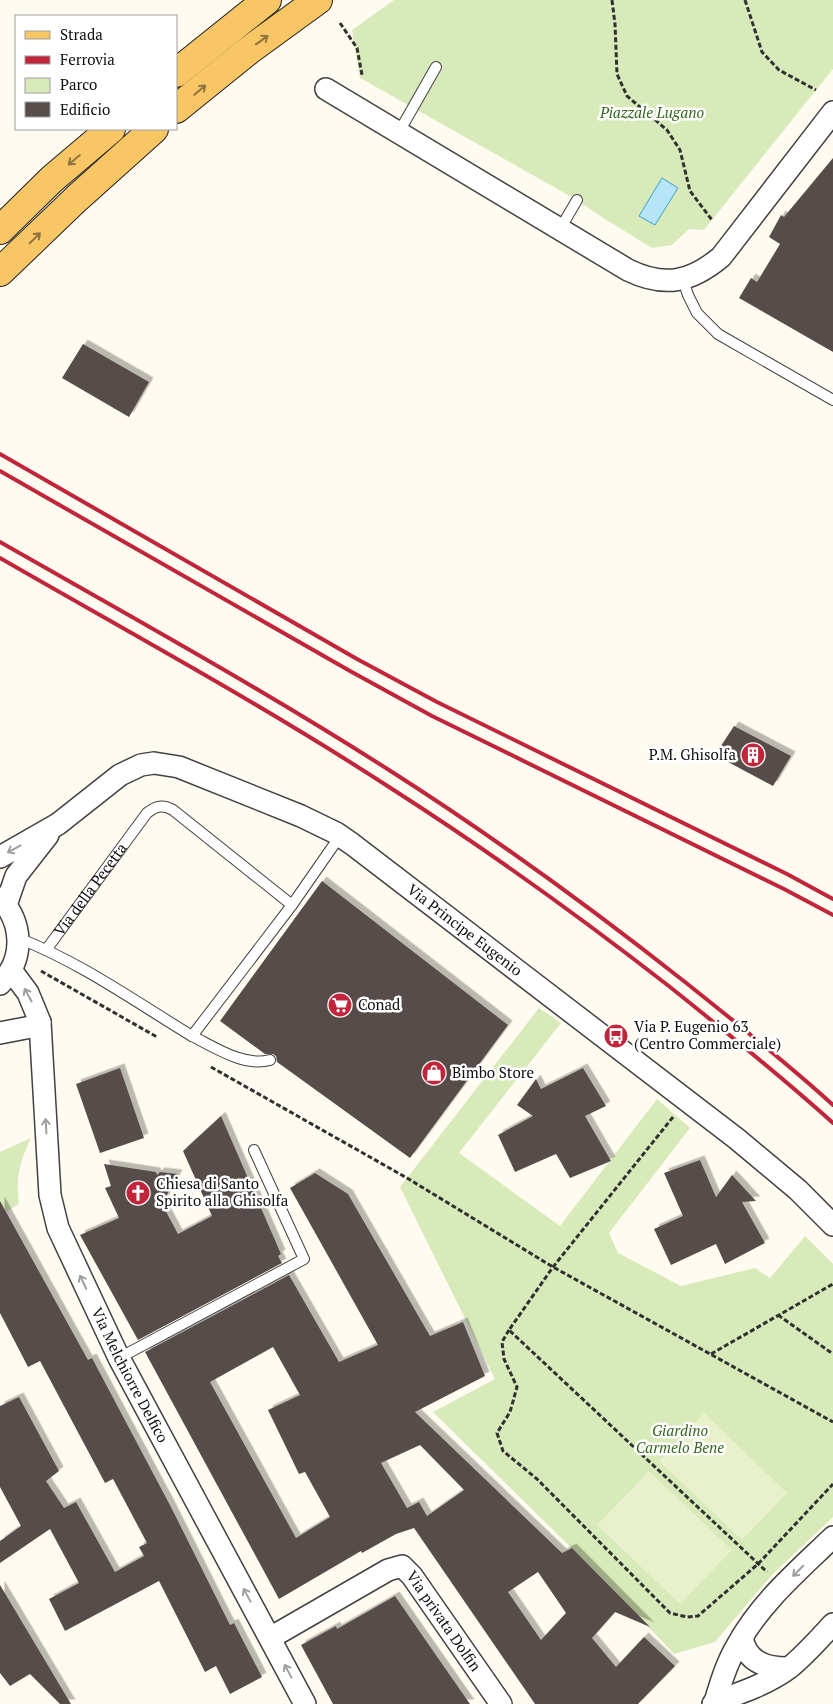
<svg xmlns="http://www.w3.org/2000/svg" width="833" height="1704" font-family="'PT Serif',serif">
	<style>
		.green { fill: #d8eab9 }
		.pitch { fill: #e8f1cb }
		.water { fill: #b5e5f7; stroke: #3ba3ce }
		.building { fill: #574e4b; fill-rule: evenodd; filter: url(#shadow) }
		.lines { fill: none; stroke-linecap: round; stroke-linejoin: round }
		.lane-casing { stroke: #424242; stroke-width: 12 }
		.street-casing { stroke: #424242; stroke-width: 24 }
		.primary-casing { stroke: #202020; stroke-width: 30 }
		.path { stroke: #313131; stroke-width: 3; stroke-dasharray: 5 2.5; stroke-linecap: butt }
		.lane { stroke: #fff; stroke-width: 10 }
		.street { stroke: #fff; stroke-width: 21 }
		.primary { stroke: #f9c666; stroke-width: 28 }
		.rail { stroke: #c0253c; stroke-width: 4 }
		.oneway { stroke: #90743f }
		.oneway2 { stroke: #9f9f9f }
		.labels { text-anchor: middle; stroke-width: 5; stroke-linejoin: round; paint-order: stroke }
		.park-label { font-size: 15px; font-style: italic; fill: #35671e; stroke: #fff }
		.poi-label { font-size: 15px; fill: #0f0f0f; stroke: #fff; text-anchor: start }
		.street-label { font-size: 15px; fill: #0f0f0f; stroke: #fff }
	</style>
	<defs>
		<filter id="shadow"><feDropShadow dx="4.5" dy="-4.5" stdDeviation="0" flood-color="#0004"/></filter>
	</defs>
	<rect width="100%" height="100%" fill="#fffbf0"/>
	<!-- green -->
	<g class="green">
		<path d="M394,0H833V69L704,230L689,229L672,245L652,248L600,216L577,200L360,78L352,30Z"/>
		<path d="M539,1008L561,1023L459,1153L560,1226L657,1099L690,1128L609,1233L618,1253L681,1286L755,1268L770,1278L805,1236L833,1264V1517L771,1576L715,1642L674,1654L602,1578L433,1412L495,1379L400,1187Z"/>
		<path d="M31,1138C19,1164 16,1175 19,1204L6,1212H0V1152Z"/>
	</g>
	<!-- pitch -->
	<g class="pitch">
		<path d="M704,1413L787,1493L742,1540L659,1461Z"/>
		<path d="M649,1471L732,1550L680,1604L597,1525Z"/>
	</g>
	<!-- water -->
	<path class="water" d="M662,178L678,188L655,225L639,216Z"/>
	<!-- building -->
	<g class="building">
		<path d="M833,158V352L739,298L751,278L757,282L780,244L769,237L781,215L784,217Z"/>
		<path d="M83,344L149,382L129,417L62,378Z"/>
		<path d="M734,726L791,756L773,786L715,755Z"/>
		<path d="M322,881L508,1025L410,1158L277,1062L276,1056L273,1054H265L220,1021Z"/>
		<path d="M120,1068L144,1138L100,1153L76,1084Z"/>
		<path d="M583,1068L606,1106L585,1116L611,1161L570,1178L556,1154L515,1172L498,1135L533,1116L517,1105L536,1079L541,1089Z"/>
		<path d="M221,1116L281,1254L278,1256L282,1263L138,1340L80,1235L119,1218L105,1188L111,1186L104,1164L156,1172L157,1175L160,1172L178,1174L162,1204L178,1234L212,1216L183,1151Z"/>
		<path d="M700,1160L716,1197L732,1175L756,1201L742,1202L765,1243L725,1264L716,1244L671,1265L654,1229L683,1216L664,1173Z"/>
		<path d="M315,1173L348,1194L430,1336L463,1322L485,1376L415,1412L562,1553L572,1548L650,1627L615,1612L592,1638L616,1667L644,1637L675,1666L638,1704H535L414,1528L396,1534L362,1553L361,1551L279,1599L145,1352L289,1275L339,1362L378,1345L290,1188ZM273,1347L300,1395L268,1410L299,1474L305,1472L330,1517L296,1538L210,1382ZM420,1445L464,1490L427,1516L419,1502L407,1508L381,1463ZM538,1572L566,1613L541,1640L508,1592Z"/>
		<path d="M0,1201L88,1360L92,1358L172,1509L230,1625L234,1623L262,1677L230,1694L216,1666L205,1672L159,1581L65,1631L49,1599L79,1583L50,1529L0,1563V1541L21,1526L0,1487V1406L19,1397L59,1471L46,1481L64,1508L76,1502L115,1572L144,1556L139,1547L147,1543L113,1479L105,1483L40,1361L28,1367L0,1313Z"/>
		<path d="M0,1585L71,1704H60L30,1674L10,1686L0,1673Z"/>
		<path d="M395,1596L438,1658L470,1704H333L301,1645L336,1626L337,1629Z"/>
	</g>
	<g class="lines">
		<defs>
			<g id="lane">
				<path d="M399,132L436,67"/>
				<path d="M560,229L577,200"/>
				<path d="M683,280L688,295L697,313L718,334L833,400"/>
				<path d="M18,938C80,962 136,1002 192,1036L292,905L340,836"/>
				<path id="s1" d="M46,950L147,813C156,806 163,804 173,810L292,905"/>
				<path d="M192,1036C216,1048 244,1067 270,1060"/>
				<path d="M119,1358L304,1259L254,1150"/>
			</g>
			<g id="street">
				<path d="M326,89L628,270C665,288 691,282 721,257L833,112"/>
				<path id="s2" d="M0,857L58,824L120,775L141,765L154,763L179,767L301,816L336,833L352,844L737,1139L798,1190L833,1225"/>
				<path d="M0,898C23,923 25,959 0,984"/>
				<path d="M6,905L16,876L48,835"/>
				<path id="s3" d="M11,970L28,993L40,1022L50,1195L58,1228L119,1358L305,1704"/>
				<path d="M0,1033L31,1027L40,1022"/>
				<path d="M742,1637C746,1662 766,1668 788,1668"/>
				<path id="s4" d="M270,1638L388,1570L402,1566L412,1576L501,1704"/>
				<path d="M715,1702C721,1682 727,1662 738,1644C761,1602 799,1570 833,1537"/>
				<path d="M713,1704L715,1702C741,1693 767,1684 789,1668C805,1655 819,1639 833,1624"/>
			</g>
			<g id="primary">
				<path d="M176,73L267,0"/>
				<path d="M176,109L248,51L318,0"/>
				<path d="M0,230L52,179L111,129"/>
				<path d="M0,272L76,199L154,129"/>
			</g>
		</defs>
		<!-- lane casing -->
		<use href="#lane" class="lane-casing"/>
		<!-- street casing -->
		<use href="#street" class="street-casing"/>
		<!-- primary casing -->
		<use href="#primary" class="primary-casing"/>
		<!-- path -->
		<g class="path">
			<path d="M612,0L615,24L617,74L627,96L667,130L680,150L690,191L712,220"/>
			<path d="M745,0L762,52L779,70L816,90"/>
			<path d="M340,23L357,48L362,75"/>
			<path d="M41,971L157,1037"/>
			<path d="M211,1067L407,1178L553,1267L833,1422"/>
			<path d="M673,1117L553,1267L509,1330L767,1572"/>
			<path d="M778,1315L833,1354"/>
			<path d="M509,1330L502,1342L504,1359L517,1387L510,1412L497,1433L503,1451L537,1479L670,1613L687,1617L698,1616L758,1564L833,1484"/>
			<path d="M711,1354L833,1284"/>
		</g>
		<!-- lane -->
		<use href="#lane" class="lane"/>
		<!-- street -->
		<use href="#street" class="street"/>
		<!-- primary -->
		<use href="#primary" class="primary"/>
		<!-- rail -->
		<g class="rail">
			<path d="M0,454L357,659L437,702L787,874L833,899"/>
			<path d="M0,471L350,671L432,716L784,889L833,915"/>
			<path d="M0,542C130,616 262,689 389,770C491,835 590,907 685,982C735,1022 786,1062 833,1105"/>
			<path d="M0,558C130,633 263,705 389,787C486,849 579,916 670,987C725,1031 781,1076 833,1123"/>
		</g>
	</g>
	<!-- one-way arrows -->
	<defs><path id="oneway-shaft" d="M-6 0H5M1.5-3L5.5 0L1.5 3" fill="none" stroke-width="1.6" stroke-linecap="round" stroke-linejoin="round" transform="scale(1.25)"/></defs>
	<g class="oneway">
		<use href="#oneway-shaft" transform="translate(262 40) rotate(-36)"/>
		<use href="#oneway-shaft" transform="translate(200 90) rotate(-40)"/>
		<use href="#oneway-shaft" transform="translate(74 160) rotate(140)"/>
		<use href="#oneway-shaft" transform="translate(35 238) rotate(-44)"/>
	</g>
	<g class="oneway2">
		<use href="#oneway-shaft" transform="translate(14 849) rotate(151)"/>
		<use href="#oneway-shaft" transform="translate(28 995) rotate(-119)"/>
		<use href="#oneway-shaft" transform="translate(46 1126) rotate(-93)"/>
		<use href="#oneway-shaft" transform="translate(83 1282) rotate(-115)"/>
		<use href="#oneway-shaft" transform="translate(798 1571) rotate(135)"/>
		<use href="#oneway-shaft" transform="translate(247 1595) rotate(-118)"/>
		<use href="#oneway-shaft" transform="translate(288 1671) rotate(-118)"/>
	</g>
	<!-- icons -->
	<defs>
		<symbol id="building-disc" viewBox="-11 -11 22 22"><circle r="9.5" fill="#c0253c" stroke="#fff"/><path d="M-4-6H4V6H1V3H-1V6H-4ZM-2.5-4.3h1.7v1.8h-1.7ZM.8-4.3h1.7v1.8H.8ZM-2.5-1h1.7V.8h-1.7ZM.8-1h1.7V.8H.8Z" fill="#fff"/></symbol>
		<symbol id="supermarket-disc" viewBox="-11 -11 22 22"><circle r="9.5" fill="#c0253c" stroke="#fff"/><path d="M-6-5.5h2.5l.6 2H6L4.5 2H-2.5L-4.4-4H-6ZM-1.5 3.2a1.3 1.3 0 1 0 .1 0ZM3 3.2a1.3 1.3 0 1 0 .1 0Z" fill="#fff"/></symbol>
		<symbol id="bus-disc" viewBox="-11 -11 22 22"><circle r="9.5" fill="#c0253c" stroke="#fff"/><path d="M-5-6H5V4H4V6H2V4H-2V6H-4V4H-5ZM-3.5-4V0h7V-4ZM-3.5 1.2v1.5H-2V1.2ZM2 1.2v1.5H3.5V1.2Z" fill="#fff"/></symbol>
		<symbol id="shop-disc" viewBox="-11 -11 22 22"><circle r="9.5" fill="#c0253c" stroke="#fff"/><path d="M-5-2.5h2.3a2.7 3.5 0 0 1 5.4 0H5L5.5 6h-11ZM-1.5-2.5h3a1.5 2.3 0 0 0-3 0Z" fill="#fff"/></symbol>
		<symbol id="church-disc" viewBox="-11 -11 22 22"><circle r="9.5" fill="#c0253c" stroke="#fff"/><path d="M-1.2-6h2.4v3.5h3.3v2.4h-3.3V6h-2.4V-.1h-3.3v-2.4h3.3Z" fill="#fff"/></symbol>
	</defs>
	<g fill-rule="evenodd">
		<use href="#building-disc" x="739" y="741" width="28" height="28"/>
		<use href="#supermarket-disc" x="326" y="991" width="28" height="28"/>
		<use href="#bus-disc" x="602" y="1022" width="28" height="28"/>
		<use href="#shop-disc" x="420" y="1059" width="28" height="28"/>
		<use href="#church-disc" x="124" y="1179" width="28" height="28"/>
	</g>
	<g class="labels">
		<!-- park labels -->
		<g class="park-label">
			<text x="652" y="118">Piazzale Lugano</text>
			<text x="680" y="1436">Giardino<tspan x="680" dy="17">Carmelo Bene</tspan></text>
		</g>
		<!-- poi labels -->
		<g class="poi-label">
			<text x="736" y="760" text-anchor="end">P.M. Ghisolfa</text>
			<text x="358" y="1010">Conad</text>
			<text x="634" y="1032">Via P. Eugenio 63<tspan x="634" dy="17">(Centro Commerciale)</tspan></text>
			<text x="452" y="1078">Bimbo Store</text>
			<text x="156" y="1189">Chiesa di Santo<tspan x="156" dy="17">Spirito alla Ghisolfa</tspan></text>
		</g>
		<!-- street labels -->
		<g class="street-label">
			<text dy="5" stroke="none"><textPath href="#s1" startOffset="75">Via della Pecetta</textPath></text>
			<text dy="5" stroke="none"><textPath href="#s2" startOffset="539">Via Principe Eugenio</textPath></text>
			<text dy="5" stroke="none"><textPath href="#s3" startOffset="431">Via Melchiorre Delfico</textPath></text>
			<text dy="5" stroke="none"><textPath href="#s4" startOffset="220">Via privata Dolfin</textPath></text>
		</g>
	</g>
	<!-- legend -->
	<rect x="15" y="15" width="162" height="115" fill="#ffffff" stroke="#9f9f9f"/>
	<rect x="25" y="31" width="25" height="8" fill="#f9c666" stroke="#9f9f9f"/>
	<text x="60" y="40" font-size="15" fill="#0f0f0f">Strada</text>
	<rect x="25" y="56" width="25" height="8" fill="#c0253c" stroke="#9f9f9f"/>
	<text x="60" y="65" font-size="15" fill="#0f0f0f">Ferrovia</text>
	<rect x="25" y="78" width="25" height="15" fill="#d8eab9" stroke="#9f9f9f"/>
	<text x="60" y="90" font-size="15" fill="#0f0f0f">Parco</text>
	<rect x="25" y="102" width="25" height="15" fill="#574e4b" stroke="#9f9f9f"/>
	<text x="60" y="115" font-size="15" fill="#0f0f0f">Edificio</text>
</svg>
